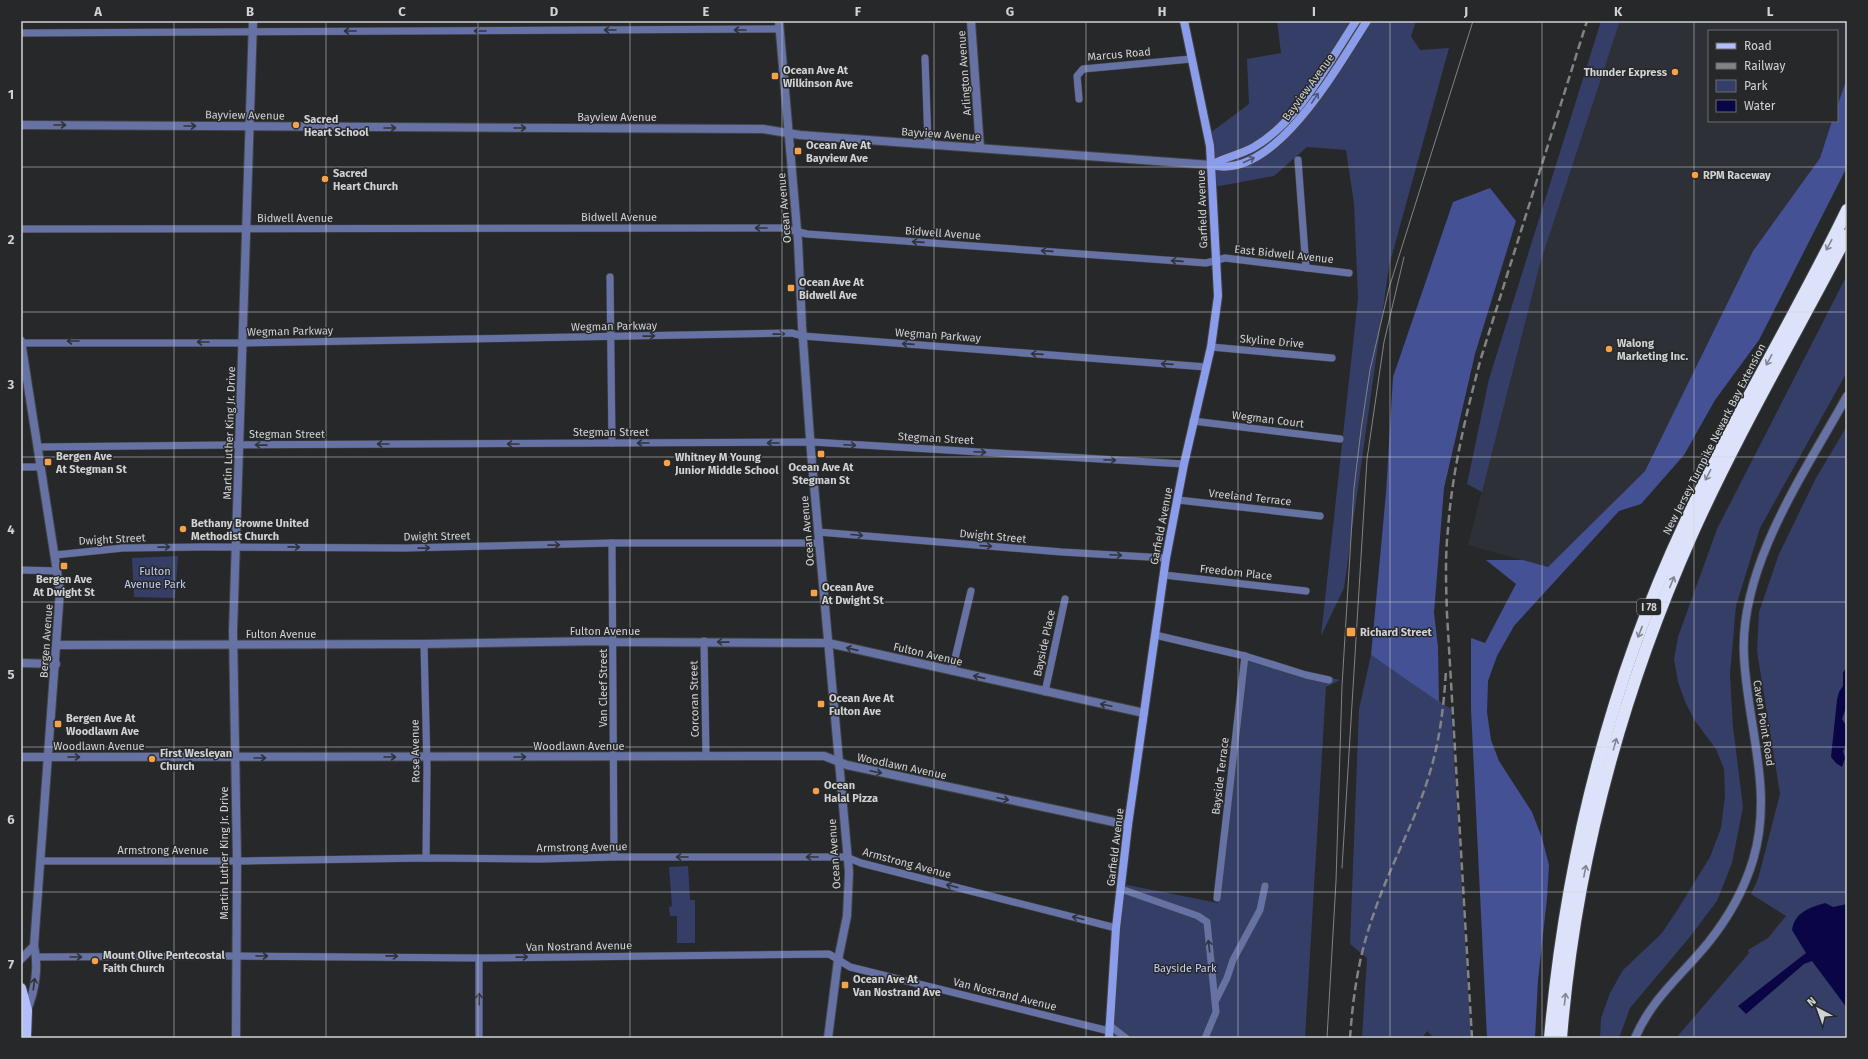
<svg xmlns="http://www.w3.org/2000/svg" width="1868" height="1059" font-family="'Fira Sans',sans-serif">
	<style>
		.built { fill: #2e3037 }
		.green { fill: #353e66 }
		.forest { fill: #445194 }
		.water { fill: #0a0544 }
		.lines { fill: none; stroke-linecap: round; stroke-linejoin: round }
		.minor-casing { stroke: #424345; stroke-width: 8 }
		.tertiary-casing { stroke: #424345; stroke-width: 10 }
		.secondary-casing { stroke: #424345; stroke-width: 10 }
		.primary-casing { stroke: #424345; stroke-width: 12 }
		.motorway-casing { stroke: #424345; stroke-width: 14 }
		.minor { stroke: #6672a3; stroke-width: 7 }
		.tertiary { stroke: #6672a3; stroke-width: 8 }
		.secondary { stroke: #8a9cea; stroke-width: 8 }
		.primary { stroke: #b1c0fc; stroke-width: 10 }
		.motorway { stroke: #dbe2fa; stroke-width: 12 }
		.tram { stroke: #828384; stroke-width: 1 }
		.rail { stroke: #828384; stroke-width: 2.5; stroke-dasharray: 8 4; stroke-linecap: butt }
		.oneway { stroke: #30333c }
		.oneway2 { stroke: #4f5677 }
		.oneway3 { stroke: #818592 }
		.grid { fill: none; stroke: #d1d2d3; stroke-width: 1; stroke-opacity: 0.55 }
		.poi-dot { fill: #f7a149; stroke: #27282a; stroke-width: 1.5 }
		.labels { text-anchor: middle; stroke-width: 3; stroke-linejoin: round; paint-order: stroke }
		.shield { fill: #27282a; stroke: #9e9fa0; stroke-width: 1 }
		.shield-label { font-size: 10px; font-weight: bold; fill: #d1d2d3 }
		.street-label { font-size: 11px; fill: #d1d2d3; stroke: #27282a }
		.poi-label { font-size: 11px; font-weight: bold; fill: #d1d2d3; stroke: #27282a; text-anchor: start }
		.park-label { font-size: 11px; fill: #c5d0f7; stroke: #27282a }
		.neatline { fill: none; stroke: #d1d2d3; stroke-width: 1.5 }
		.grid-label { font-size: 13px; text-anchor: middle; font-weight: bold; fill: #d1d2d3 }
	</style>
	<rect width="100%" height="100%" fill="#27282a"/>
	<!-- built -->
	<path class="built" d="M1620,21H1847V78L1837,107V31H1709V121H1832L1820,158L1753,251L1645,471L1548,567L1468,545L1540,264Z"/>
	<!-- green -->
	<g class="green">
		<path d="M1277,21H1416L1411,36L1420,50L1449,48L1389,266L1344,588L1321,636L1358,298L1354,204L1346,150L1307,147L1274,176L1214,187L1210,133L1249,104L1247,59L1281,53Z"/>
		<path d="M1601,21H1620L1540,264L1482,492L1467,484L1489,379Z"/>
		<path d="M1847,275V372L1760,528L1736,606L1730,674L1733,727L1743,807L1732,863L1717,901L1689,938L1630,1008L1619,1038H1600L1601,1018L1610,993L1623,970L1662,933L1678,909L1710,857L1721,828L1725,796L1724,769L1716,749L1695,721L1686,704L1678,682L1674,659L1678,637L1717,529Z"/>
		<path d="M1847,426V1038H1676L1749,953L1748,950L1768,938L1786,916L1751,894L1758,879L1780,794L1757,651L1759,612L1779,554L1816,478Z"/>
		<path d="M178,556L175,598L134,597L132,558Z"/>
		<path d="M1371,655L1451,709L1471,1038H1434L1427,1031L1422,1038H1362L1367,958L1350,944L1359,709Z"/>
		<path d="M1247,657L1340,680L1326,687L1305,1038H1109L1122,884L1218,903Z"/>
		<path d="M688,866L690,900H695V943H677V916H670L669,907L672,906L669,867Z"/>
	</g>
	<!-- forest -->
	<g class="forest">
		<path d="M1847,78V167L1759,340L1715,400L1684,455L1641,504L1619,511L1514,626L1497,656L1488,681L1487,712L1491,740L1499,761L1532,812L1542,838L1549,865L1547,898L1538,980L1535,1038H1487L1471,709V638L1485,643L1516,584L1486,560H1523L1548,567L1645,471L1753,251L1820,158L1832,121H1837V107Z"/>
		<path d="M1490,188L1516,221L1475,354L1444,488L1434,613L1438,647L1439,702L1371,655L1386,493L1393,377L1453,202Z"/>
	</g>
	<!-- water -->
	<g class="water">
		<path d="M1847,666V705L1842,719L1847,727V744L1843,751L1845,758L1842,767L1836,763L1831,757L1837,700L1839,692L1843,686V673Z"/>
		<path d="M1825,903L1833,907L1847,904V1008L1812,961L1804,964L1746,1014L1738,1006L1806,953L1792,930C1795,912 1809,908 1825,903Z"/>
	</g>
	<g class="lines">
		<defs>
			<g id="minor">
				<path d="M21,33L779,29"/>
				<path d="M925,58L928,144"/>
				<path d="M1079,99L1077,76L1083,69L1191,59"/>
				<path d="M1298,160L1306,268"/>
				<path d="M21,229L783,228L807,234L1206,263L1225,258L1349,273"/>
				<path d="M610,277L612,443"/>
				<path d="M21,343H242L792,333L803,336L1206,367"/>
				<path d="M1211,347L1332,358"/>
				<path d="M1193,421L1340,439"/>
				<path d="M38,447L228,445L812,442L1184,464"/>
				<path d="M21,467H41"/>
				<path d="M1178,500L1320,516"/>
				<path d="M818,532L1062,552L1166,558"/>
				<path d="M612,543L614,857"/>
				<path d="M55,555L123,548L202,547L405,548L612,543H819"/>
				<path d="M21,570L58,571"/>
				<path d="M1164,575L1306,591"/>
				<path d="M1155,635L1245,656L1306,675L1329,680"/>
				<path d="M704,641L706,755"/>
				<path d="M424,644L427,767L426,858"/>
				<path d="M952,671L971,591"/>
				<path d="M1045,692L1065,599"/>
				<path d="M40,861H246L426,858L541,859L614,857H846L861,863L1116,928"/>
				<path d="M1121,889L1198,916L1207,922L1216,1012L1205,1038"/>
				<path d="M1217,898L1245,656"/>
				<path d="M37,957L235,956L479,958L829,954L850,967L1109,1031"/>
				<path d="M1216,1000L1227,978L1233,960L1260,910L1265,886"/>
				<path d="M1109,1025L1126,1038"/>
				<path d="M479,1038V958"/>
			</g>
			<g id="tertiary">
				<path d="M779,21L798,241L802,326L811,452L849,872L847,916L838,960L828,1038"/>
				<path d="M971,21L980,148"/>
				<path d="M21,125L763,129L800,135L1211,165"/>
				<path d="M21,341L60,591L34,946C39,966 35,991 27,1010"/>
				<path d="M57,645L424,644L604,641L614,642L828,643L1144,713"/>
				<path d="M21,663L56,664"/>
				<path d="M21,757L824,756L847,765L1128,825"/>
				<path d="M21,959L34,946"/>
				<path d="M236,1038L237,861L233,631L253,21"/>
				<path d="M1635,1038C1652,998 1682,975 1708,943C1728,918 1744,890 1753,860C1774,791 1747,724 1744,656C1739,566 1805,472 1847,396"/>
			</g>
			<g id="secondary">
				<path d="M1211,165C1275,182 1338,65 1367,21"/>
				<path d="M1211,165C1225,157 1240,155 1254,147C1299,121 1328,63 1356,21"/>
				<path d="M1109,1038L1116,928L1128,825L1166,558L1184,464L1211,347L1218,296L1210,146L1184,21"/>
			</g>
			<path id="primary" d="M21,988L27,1010L26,1038"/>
			<g id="motorway">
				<path d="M1550,1038C1566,860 1609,685 1685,523C1734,416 1796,316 1847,210"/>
				<path d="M1561,1038C1575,864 1621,694 1692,534C1738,432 1795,335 1847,235"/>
			</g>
		</defs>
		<!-- minor casing -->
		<use href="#minor" class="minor-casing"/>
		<!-- tertiary casing -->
		<use href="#tertiary" class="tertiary-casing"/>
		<!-- secondary casing -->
		<use href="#secondary" class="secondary-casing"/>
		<!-- primary casing -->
		<use href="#primary" class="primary-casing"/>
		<!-- motorway casing -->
		<use href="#motorway" class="motorway-casing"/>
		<!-- minor -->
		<use href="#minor" class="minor"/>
		<!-- tertiary -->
		<use href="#tertiary" class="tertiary"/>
		<!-- secondary -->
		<use href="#secondary" class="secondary"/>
		<!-- primary -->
		<use href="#primary" class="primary"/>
		<!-- motorway -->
		<use href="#motorway" class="motorway"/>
		<!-- tram -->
		<g class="tram">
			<path d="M1342,868L1367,459L1384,342L1404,257"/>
			<path d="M1327,1038L1336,881L1342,686L1354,488L1361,430L1370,370L1389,288L1473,21"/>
		</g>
		<!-- rail -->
		<g class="rail">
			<path d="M1350,1038C1353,995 1359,954 1374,913C1390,865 1416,821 1430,772C1440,739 1444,705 1446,670"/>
			<path d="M1472,1038L1447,614C1446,585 1445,557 1448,529C1452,472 1466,414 1481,358L1587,21"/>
		</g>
	</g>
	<!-- one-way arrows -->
	<defs><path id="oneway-shaft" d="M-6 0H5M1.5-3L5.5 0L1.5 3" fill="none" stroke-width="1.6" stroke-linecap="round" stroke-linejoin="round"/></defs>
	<g class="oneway">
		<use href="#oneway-shaft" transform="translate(610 30) rotate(180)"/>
		<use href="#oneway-shaft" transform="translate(740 30) rotate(180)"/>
		<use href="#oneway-shaft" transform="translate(350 31) rotate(180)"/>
		<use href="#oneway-shaft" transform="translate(480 31) rotate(180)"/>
		<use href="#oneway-shaft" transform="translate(60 125)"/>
		<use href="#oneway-shaft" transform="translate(190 126)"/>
		<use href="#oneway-shaft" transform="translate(390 128)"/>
		<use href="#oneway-shaft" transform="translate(520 128)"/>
		<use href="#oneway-shaft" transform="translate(761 228) rotate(180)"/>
		<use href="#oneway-shaft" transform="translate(918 242) rotate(-176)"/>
		<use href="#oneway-shaft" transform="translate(1047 251) rotate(-176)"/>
		<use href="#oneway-shaft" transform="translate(1177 261) rotate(-176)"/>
		<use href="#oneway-shaft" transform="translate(779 334) rotate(-1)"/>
		<use href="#oneway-shaft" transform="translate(649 336) rotate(-1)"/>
		<use href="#oneway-shaft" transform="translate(73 341) rotate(-180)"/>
		<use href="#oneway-shaft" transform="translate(203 342) rotate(-180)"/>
		<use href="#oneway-shaft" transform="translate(908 344) rotate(-176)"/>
		<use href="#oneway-shaft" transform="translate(1037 354) rotate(-176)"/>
		<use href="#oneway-shaft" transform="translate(1167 364) rotate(-176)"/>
		<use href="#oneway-shaft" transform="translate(643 443) rotate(-180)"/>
		<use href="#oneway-shaft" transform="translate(773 443) rotate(-180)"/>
		<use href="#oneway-shaft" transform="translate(383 444) rotate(180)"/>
		<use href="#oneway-shaft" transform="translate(513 444) rotate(180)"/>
		<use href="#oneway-shaft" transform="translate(261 445) rotate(-179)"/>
		<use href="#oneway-shaft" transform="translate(850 445) rotate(3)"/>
		<use href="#oneway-shaft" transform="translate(980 452) rotate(3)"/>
		<use href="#oneway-shaft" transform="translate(1110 460) rotate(3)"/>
		<use href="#oneway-shaft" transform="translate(857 535) rotate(5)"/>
		<use href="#oneway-shaft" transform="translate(554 545) rotate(-1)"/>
		<use href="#oneway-shaft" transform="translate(986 546) rotate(4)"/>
		<use href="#oneway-shaft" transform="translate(164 547) rotate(-1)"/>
		<use href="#oneway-shaft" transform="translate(294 547) rotate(1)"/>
		<use href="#oneway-shaft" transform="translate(424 548) rotate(-1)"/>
		<use href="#oneway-shaft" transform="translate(1116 555) rotate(3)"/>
		<use href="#oneway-shaft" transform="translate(723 642) rotate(-179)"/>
		<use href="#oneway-shaft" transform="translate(852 649) rotate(-167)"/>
		<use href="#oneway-shaft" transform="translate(979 677) rotate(-167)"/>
		<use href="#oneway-shaft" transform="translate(1106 705) rotate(-168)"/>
		<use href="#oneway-shaft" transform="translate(74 757)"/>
		<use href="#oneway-shaft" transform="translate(390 757)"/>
		<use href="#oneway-shaft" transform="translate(520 757)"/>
		<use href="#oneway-shaft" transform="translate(260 758)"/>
		<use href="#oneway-shaft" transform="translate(876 772) rotate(12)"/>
		<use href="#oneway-shaft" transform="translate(1003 799) rotate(12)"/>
		<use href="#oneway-shaft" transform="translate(682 857) rotate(180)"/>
		<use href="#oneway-shaft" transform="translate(812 857) rotate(-180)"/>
		<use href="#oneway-shaft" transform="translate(952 886) rotate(-166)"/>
		<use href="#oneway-shaft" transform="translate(1078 918) rotate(-166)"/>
		<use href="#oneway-shaft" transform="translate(1209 946) rotate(-97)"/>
		<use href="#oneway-shaft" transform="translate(262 956)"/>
		<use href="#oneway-shaft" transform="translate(392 956) rotate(1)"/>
		<use href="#oneway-shaft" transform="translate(76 957)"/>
		<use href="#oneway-shaft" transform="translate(522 957) rotate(-1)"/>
		<use href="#oneway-shaft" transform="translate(34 984) rotate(-83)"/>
		<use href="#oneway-shaft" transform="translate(479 999) rotate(-90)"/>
	</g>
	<g class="oneway2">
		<use href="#oneway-shaft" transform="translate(1315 98) rotate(-56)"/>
		<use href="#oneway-shaft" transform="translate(1249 160) rotate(-24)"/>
	</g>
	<g class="oneway3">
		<use href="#oneway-shaft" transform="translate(1829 245) rotate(118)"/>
		<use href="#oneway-shaft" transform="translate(1769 360) rotate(118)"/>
		<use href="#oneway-shaft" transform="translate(1708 475) rotate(117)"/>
		<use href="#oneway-shaft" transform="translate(1672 582) rotate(-68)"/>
		<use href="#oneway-shaft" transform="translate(1640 632) rotate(111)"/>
		<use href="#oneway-shaft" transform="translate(1615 744) rotate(-74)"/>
		<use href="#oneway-shaft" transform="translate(1585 871) rotate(-79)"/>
		<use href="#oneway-shaft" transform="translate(1565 999) rotate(-84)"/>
	</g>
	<!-- grid -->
	<path class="grid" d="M174,21V1038M326,21V1038M478,21V1038M630,21V1038M782,21V1038M934,21V1038M1086,21V1038M1238,21V1038M1390,21V1038M1542,21V1038M1694,21V1038M21,167H1847M21,312H1847M21,457H1847M21,602H1847M21,747H1847M21,892H1847"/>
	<!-- markers -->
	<g class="poi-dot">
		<circle cx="1675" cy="72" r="4"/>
		<rect x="771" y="72" width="8" height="8" rx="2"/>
		<circle cx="296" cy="125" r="4"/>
		<rect x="794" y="147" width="8" height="8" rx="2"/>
		<circle cx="1695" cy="175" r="4"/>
		<circle cx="325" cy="179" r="4"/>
		<rect x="787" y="284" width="8" height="8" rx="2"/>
		<circle cx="1609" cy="349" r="4"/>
		<rect x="817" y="450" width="8" height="8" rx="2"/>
		<rect x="44" y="458" width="8" height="8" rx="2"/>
		<circle cx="667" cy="463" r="4"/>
		<circle cx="183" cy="529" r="4"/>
		<rect x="60" y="562" width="8" height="8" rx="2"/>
		<rect x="810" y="589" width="8" height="8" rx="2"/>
		<rect x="1346" y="627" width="10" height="10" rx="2"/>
		<rect x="817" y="700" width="8" height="8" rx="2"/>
		<rect x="54" y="720" width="8" height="8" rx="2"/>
		<circle cx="152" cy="759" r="4"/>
		<circle cx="816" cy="791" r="4"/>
		<circle cx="95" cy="961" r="4"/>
		<rect x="841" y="981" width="8" height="8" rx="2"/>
	</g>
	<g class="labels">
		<!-- shield labels -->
		<rect class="shield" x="1637" y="599" width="24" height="16" rx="3"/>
		<g class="shield-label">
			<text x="1649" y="611">I 78</text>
		</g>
		<!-- street labels -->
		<g class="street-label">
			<text transform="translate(1119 54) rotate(-5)" y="4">Marcus Road</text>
			<text transform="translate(964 73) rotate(-94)" y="4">Arlington Avenue</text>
			<text transform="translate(1308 87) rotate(-54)" y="4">Bayview Avenue</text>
			<text transform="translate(245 115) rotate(1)" y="4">Bayview Avenue</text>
			<text x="617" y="121">Bayview Avenue</text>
			<text transform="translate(941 134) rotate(4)" y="4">Bayview Avenue</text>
			<text transform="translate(784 208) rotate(-95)" y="4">Ocean Avenue</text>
			<text transform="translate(1202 209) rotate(-92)" y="4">Garfield Avenue</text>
			<text x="619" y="221">Bidwell Avenue</text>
			<text x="295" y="222">Bidwell Avenue</text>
			<text transform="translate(943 233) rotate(4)" y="4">Bidwell Avenue</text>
			<text transform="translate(1284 254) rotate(6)" y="4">East Bidwell Avenue</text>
			<text transform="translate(614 326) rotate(-1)" y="4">Wegman Parkway</text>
			<text transform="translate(290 331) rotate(-1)" y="4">Wegman Parkway</text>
			<text transform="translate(938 335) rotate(4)" y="4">Wegman Parkway</text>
			<text transform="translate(1272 341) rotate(5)" y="4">Skyline Drive</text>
			<text transform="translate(1268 419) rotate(7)" y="4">Wegman Court</text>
			<text x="611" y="436">Stegman Street</text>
			<text transform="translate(229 433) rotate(-88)" y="4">Martin Luther King Jr. Drive</text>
			<text x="287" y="438">Stegman Street</text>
			<text transform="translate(936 438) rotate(3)" y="4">Stegman Street</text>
			<text transform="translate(1714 439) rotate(-63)" y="4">New Jersey Turnpike Newark Bay Extension</text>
			<text transform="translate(1250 497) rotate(6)" y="4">Vreeland Terrace</text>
			<text transform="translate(1161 526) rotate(-79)" y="4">Garfield Avenue</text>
			<text transform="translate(807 531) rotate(-95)" y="4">Ocean Avenue</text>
			<text transform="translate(437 536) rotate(-1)" y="4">Dwight Street</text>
			<text transform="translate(993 536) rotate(5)" y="4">Dwight Street</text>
			<text transform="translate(112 539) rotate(-3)" y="4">Dwight Street</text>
			<text transform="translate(1236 572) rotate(6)" y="4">Freedom Place</text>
			<text x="605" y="635">Fulton Avenue</text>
			<text x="281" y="638">Fulton Avenue</text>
			<text transform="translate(46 641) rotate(-86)" y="4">Bergen Avenue</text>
			<text transform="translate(1044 643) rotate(-78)" y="4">Bayside Place</text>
			<text transform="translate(928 654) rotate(13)" y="4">Fulton Avenue</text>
			<text transform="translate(603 688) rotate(-90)" y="4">Van Cleef Street</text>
			<text transform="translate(694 699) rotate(-91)" y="4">Corcoran Street</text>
			<text transform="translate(1764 723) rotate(81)" y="4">Caven Point Road</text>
			<text x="99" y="750">Woodlawn Avenue</text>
			<text x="579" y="750">Woodlawn Avenue</text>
			<text transform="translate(415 751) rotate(-91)" y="4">Rose Avenue</text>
			<text transform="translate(902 766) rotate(12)" y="4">Woodlawn Avenue</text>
			<text transform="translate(1220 776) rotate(-83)" y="4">Bayside Terrace</text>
			<text transform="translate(582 847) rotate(-1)" y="4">Armstrong Avenue</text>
			<text transform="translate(1115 847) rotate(-83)" y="4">Garfield Avenue</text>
			<text x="163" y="854">Armstrong Avenue</text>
			<text transform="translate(224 853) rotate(-90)" y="4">Martin Luther King Jr. Drive</text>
			<text transform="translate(834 854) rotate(-94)" y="4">Ocean Avenue</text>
			<text transform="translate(907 863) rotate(15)" y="4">Armstrong Avenue</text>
			<text transform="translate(579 946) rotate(-1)" y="4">Van Nostrand Avenue</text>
			<text transform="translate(1005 994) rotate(14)" y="4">Van Nostrand Avenue</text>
		</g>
		<!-- poi labels -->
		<g class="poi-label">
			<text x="783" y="74">Ocean Ave At<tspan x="783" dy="13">Wilkinson Ave</tspan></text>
			<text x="1667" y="76" text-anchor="end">Thunder Express</text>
			<text x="304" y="123">Sacred<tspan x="304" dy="13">Heart School</tspan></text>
			<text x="806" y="149">Ocean Ave At<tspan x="806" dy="13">Bayview Ave</tspan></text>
			<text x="333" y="177">Sacred<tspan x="333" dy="13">Heart Church</tspan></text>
			<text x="1703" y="179">RPM Raceway</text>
			<text x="799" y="286">Ocean Ave At<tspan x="799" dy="13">Bidwell Ave</tspan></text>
			<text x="1617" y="347">Walong<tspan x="1617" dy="13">Marketing Inc.</tspan></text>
			<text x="56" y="460">Bergen Ave<tspan x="56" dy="13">At Stegman St</tspan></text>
			<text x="675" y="461">Whitney M Young<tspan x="675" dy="13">Junior Middle School</tspan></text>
			<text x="821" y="471" text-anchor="middle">Ocean Ave At<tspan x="821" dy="13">Stegman St</tspan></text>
			<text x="191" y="527">Bethany Browne United<tspan x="191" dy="13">Methodist Church</tspan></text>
			<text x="64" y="583" text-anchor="middle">Bergen Ave<tspan x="64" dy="13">At Dwight St</tspan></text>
			<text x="822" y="591">Ocean Ave<tspan x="822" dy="13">At Dwight St</tspan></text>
			<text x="1360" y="636">Richard Street</text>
			<text x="829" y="702">Ocean Ave At<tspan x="829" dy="13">Fulton Ave</tspan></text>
			<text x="66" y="722">Bergen Ave At<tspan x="66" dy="13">Woodlawn Ave</tspan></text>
			<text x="160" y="757">First Wesleyan<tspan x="160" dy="13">Church</tspan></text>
			<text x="824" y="789">Ocean<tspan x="824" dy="13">Halal Pizza</tspan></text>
			<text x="103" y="959">Mount Olive Pentecostal<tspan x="103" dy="13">Faith Church</tspan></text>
			<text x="853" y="983">Ocean Ave At<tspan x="853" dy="13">Van Nostrand Ave</tspan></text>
		</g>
		<!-- park labels -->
		<g class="park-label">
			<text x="155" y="575">Fulton<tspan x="155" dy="13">Avenue Park</tspan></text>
			<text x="1185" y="972">Bayside Park</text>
		</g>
	</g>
	<!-- border -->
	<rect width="1868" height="1059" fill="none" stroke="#27282a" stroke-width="44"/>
	<!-- legend -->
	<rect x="1708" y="30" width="130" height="92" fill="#27282a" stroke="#6b6c6e"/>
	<rect x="1716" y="43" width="20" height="6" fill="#b1c0fc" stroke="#6b6c6e"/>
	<text x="1744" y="50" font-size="12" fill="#d1d2d3">Road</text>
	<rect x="1716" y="63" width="20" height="6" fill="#828384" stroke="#6b6c6e"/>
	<text x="1744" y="70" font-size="12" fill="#d1d2d3">Railway</text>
	<rect x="1716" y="80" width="20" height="12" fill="#353e66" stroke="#6b6c6e"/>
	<text x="1744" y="90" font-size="12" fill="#d1d2d3">Park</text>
	<rect x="1716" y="100" width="20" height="12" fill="#0a0544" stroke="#6b6c6e"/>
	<text x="1744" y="110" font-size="12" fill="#d1d2d3">Water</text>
	<!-- north arrow -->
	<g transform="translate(1818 1009) rotate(319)" stroke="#27282a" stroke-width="3" paint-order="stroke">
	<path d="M0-3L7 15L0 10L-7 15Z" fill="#d1d2d3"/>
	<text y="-6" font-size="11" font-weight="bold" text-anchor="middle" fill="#d1d2d3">N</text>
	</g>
	<rect x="22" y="22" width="1824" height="1015" class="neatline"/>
	<g class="grid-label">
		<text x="98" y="16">A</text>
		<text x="250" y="16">B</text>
		<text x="402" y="16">C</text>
		<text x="554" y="16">D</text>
		<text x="706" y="16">E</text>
		<text x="858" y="16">F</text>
		<text x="1010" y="16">G</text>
		<text x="1162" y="16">H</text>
		<text x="1314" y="16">I</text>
		<text x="1466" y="16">J</text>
		<text x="1618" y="16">K</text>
		<text x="1770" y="16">L</text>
		<text x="11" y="99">1</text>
		<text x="11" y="244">2</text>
		<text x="11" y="389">3</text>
		<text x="11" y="534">4</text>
		<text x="11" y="679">5</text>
		<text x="11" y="824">6</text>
		<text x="11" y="969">7</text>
	</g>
</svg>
